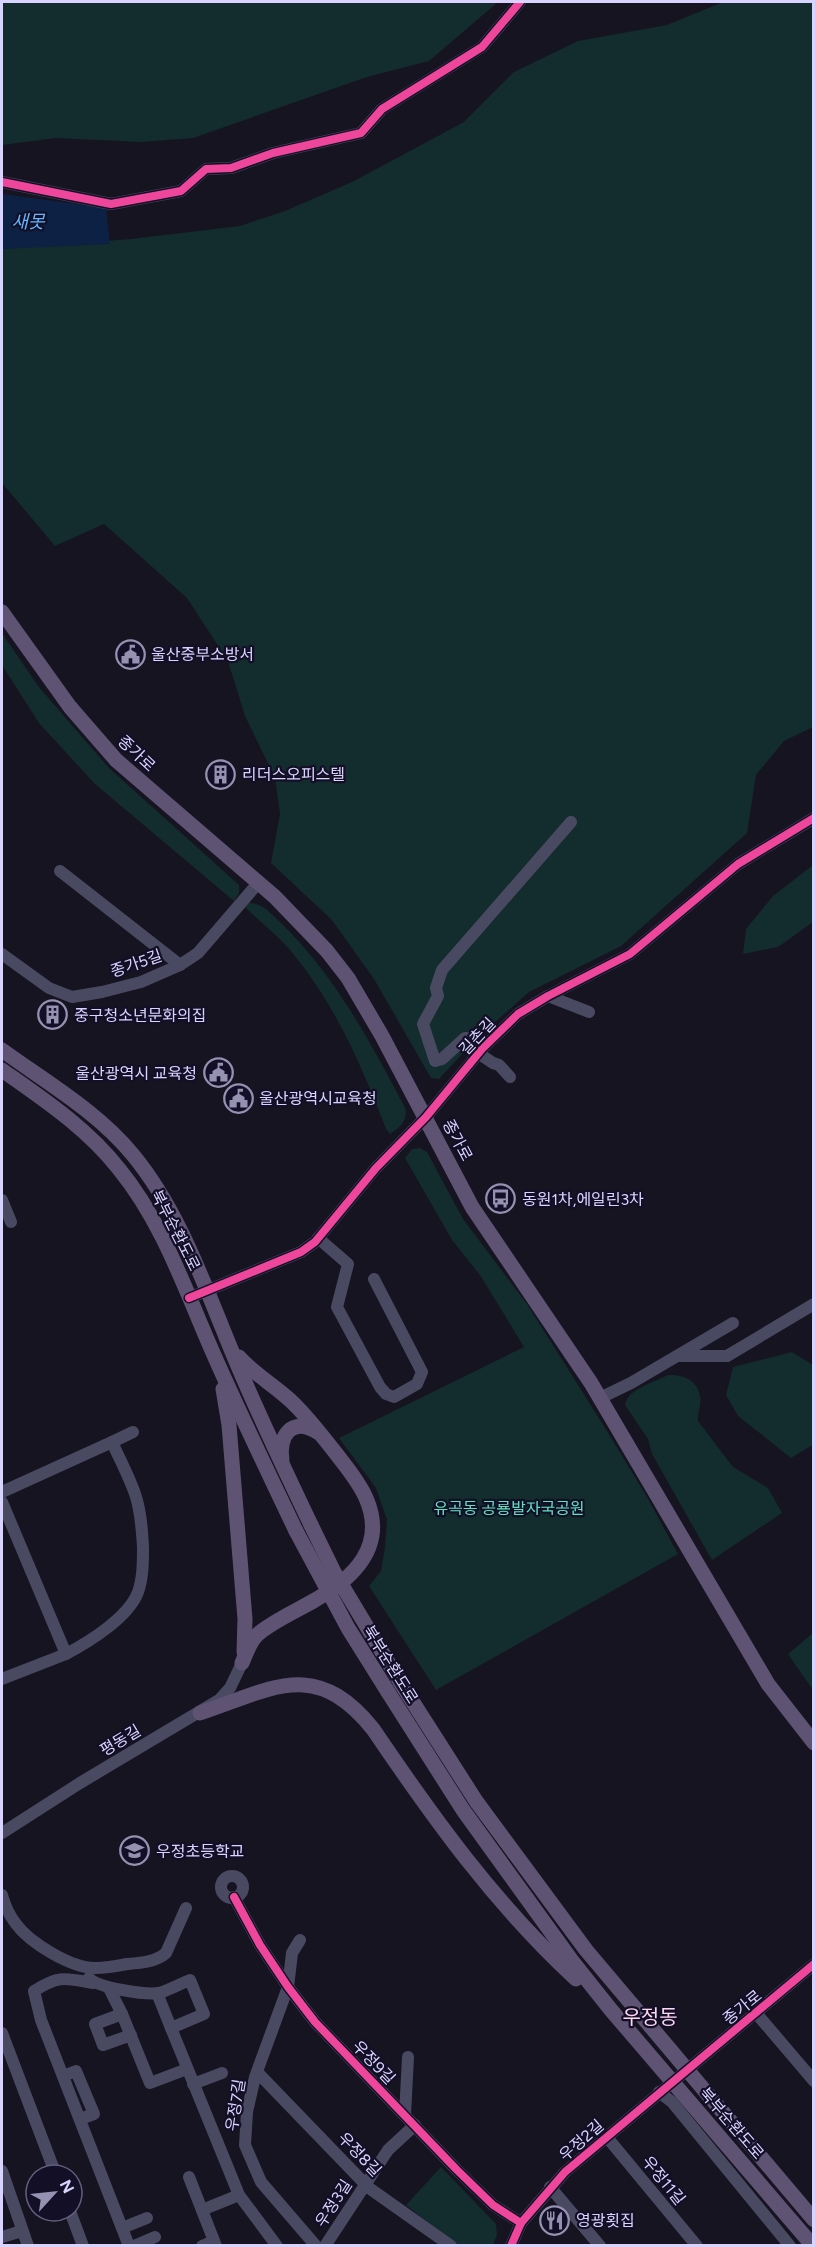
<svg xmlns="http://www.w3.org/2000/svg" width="815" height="2247" font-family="Figtree,'Noto Sans KR',sans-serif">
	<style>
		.green { fill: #132c2d }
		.water { fill: #0d2144 }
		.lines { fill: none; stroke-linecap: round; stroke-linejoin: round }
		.minor { stroke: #4a4962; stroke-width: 12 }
		.major { stroke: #5e5373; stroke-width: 15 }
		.major-bridge { stroke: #5e5373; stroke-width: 15 }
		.cycleway-casing { stroke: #130f26; stroke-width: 11 }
		.cycleway { stroke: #ed469a; stroke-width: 8 }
		.labels { text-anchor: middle; stroke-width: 4.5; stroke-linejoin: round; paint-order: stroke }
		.poi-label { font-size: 16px; fill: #d9d4ff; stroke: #130f26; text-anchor: start }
		.street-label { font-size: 16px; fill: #d9d4ff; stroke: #130f26 }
		.park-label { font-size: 16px; fill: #5fe0c0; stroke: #130f26 }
		.water-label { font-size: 18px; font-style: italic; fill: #62b6ff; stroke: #130f26 }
		.quarter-label { font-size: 20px; fill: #ffd6f0; stroke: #130f26 }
	</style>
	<rect width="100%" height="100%" fill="#161421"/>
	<!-- green -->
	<g class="green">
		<path d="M2,2H498L429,61L367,77L193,138L141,142L56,138L2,145Z"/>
		<path d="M723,2H813V727L784,741L756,775L747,833L621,946L529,992L475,1040L439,1079L431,1078L374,979L332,920L271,863L280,814L275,778L245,716L228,661L187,598L104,524L55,546L2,483V249L131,239L240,226L285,211L352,182L464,122L514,72L578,41L667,25Z"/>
		<path d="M2,633L38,686L109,768L239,885V893L234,901L95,784L39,723L2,665Z"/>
		<path d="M813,865V922L778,947L743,954L746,929L773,896Z"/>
		<path d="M249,903C264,903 271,914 282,924C335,976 372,1044 406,1110C406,1123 400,1127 390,1134L386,1129C363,1069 336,1006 294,955C280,937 261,923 245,907Z"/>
		<path d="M420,1148L427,1152L463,1219L527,1304L607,1431L647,1497L678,1554L436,1690L369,1586L381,1571L385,1548L387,1520L376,1488L339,1438L524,1347L480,1275L452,1240L405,1158L412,1149Z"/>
		<path d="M792,1352L813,1365L814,1444L791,1458L738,1416L726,1395L733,1367Z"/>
		<path d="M668,1375C683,1374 698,1380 700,1397C702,1405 697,1412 698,1421L733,1467L768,1488L782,1513L712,1560L652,1454L648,1439L625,1405C627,1389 655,1382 668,1375Z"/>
		<path d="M813,1633V1690L788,1654Z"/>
		<path d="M441,2167L496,2224L497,2235L493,2245H457L406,2205Z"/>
	</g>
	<!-- water -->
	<path class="water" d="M2,194L106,208L110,244L2,249Z"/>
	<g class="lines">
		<!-- minor -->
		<g class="minor">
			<path d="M2,182L111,204L181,191L206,169L231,168L273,153L361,133L382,109L482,47L520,2"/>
			<path d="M60,871L180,965"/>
			<path d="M2,954L49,988L72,997L102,992L141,982L180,965L198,953L259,882"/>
			<path d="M548,996L589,1012"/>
			<path d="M510,1077L499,1065L493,1063L478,1053L470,1039L465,1038L442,1059L435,1061L423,1024L438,996L436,988L442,970L571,822"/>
			<path d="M2,1200L11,1222"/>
			<path d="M318,1238L348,1264L337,1307L380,1387L386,1394L394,1397L417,1384L422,1372L374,1279"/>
			<path d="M189,1298L301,1252L315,1242L376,1168L426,1117L482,1049L518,1014L548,996L630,954L738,864L814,818"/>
			<path d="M679,1356H727L814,1304"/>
			<path d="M600,1398L631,1383L733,1323"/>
			<path d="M112,1442L133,1432"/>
			<path d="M2,1492L112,1442C120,1460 130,1478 136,1497C141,1513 142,1530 143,1547C143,1562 143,1578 138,1592C129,1617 89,1642 66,1654"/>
			<path d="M2,1502L66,1654L2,1679"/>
			<path d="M2,1833L80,1783L219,1700L230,1688L242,1663"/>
			<circle cx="232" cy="1887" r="11"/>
			<path d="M2,1895C5,1906 9,1915 16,1924C30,1943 71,1968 95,1968C105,1968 117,1966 127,1964C140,1963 156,1962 166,1953L186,1908"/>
			<path d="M234,1897L260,1945L288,1987L315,2022L457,2170L493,2205L521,2223"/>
			<path d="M300,1940L292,1953L288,1987L255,2077L247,2112L245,2145L261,2182L316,2246"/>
			<path d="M89,1978C97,1988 146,1995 159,1993C169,1990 180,1984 190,1980L204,2014L171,2028L157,1993"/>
			<path d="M93,1983C65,1978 59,1975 34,1991L41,2020L129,2246"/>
			<path d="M109,1988L122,2014L150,2083L187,2069"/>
			<path d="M756,2013L814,2081"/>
			<path d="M122,2014L95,2024L103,2045L131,2035"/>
			<path d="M171,2028L239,2195L277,2246"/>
			<path d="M2,2033L56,2175"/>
			<path d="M257,2072L369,2188L451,2246"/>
			<path d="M63,2076L76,2071L94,2114L80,2119"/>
			<path d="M193,2084L222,2073"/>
			<path d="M659,2092L672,2102L790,2246"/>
			<path d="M405,2115L408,2057"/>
			<path d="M606,2136L697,2246"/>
			<path d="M2,2171L28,2246"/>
			<path d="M189,2177L216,2246"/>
			<path d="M550,2187L600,2246"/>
			<path d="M202,2210L239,2195"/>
			<path d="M70,2211L83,2246"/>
			<path d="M122,2228L147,2218"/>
			<path d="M2,2237L22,2231"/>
			<path d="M134,2246L155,2237"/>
			<path d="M202,2246L214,2241"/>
			<path d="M325,2246L388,2150L415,2125"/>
			<path d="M511,2246L521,2223L565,2172L814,1964"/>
		</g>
		<!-- major -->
		<g class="major">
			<path d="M2,612L70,707L116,760L275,897L327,951L348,978L382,1036L472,1207L591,1383L768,1684L814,1743"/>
			<path d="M2,1050C46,1082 98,1112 133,1155C180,1212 205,1287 233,1354C257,1412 284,1468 311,1525"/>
			<path d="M2,1070C43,1099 87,1128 119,1169C161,1220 184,1286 210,1346C237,1408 267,1470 296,1531"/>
			<path d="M239,1357C254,1374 274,1385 291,1401C308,1417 323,1437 338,1456C348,1469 359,1482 366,1498C387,1546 354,1578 315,1600C300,1609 269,1623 257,1635C249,1643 246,1654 242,1663"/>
			<path d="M223,1389L229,1425L245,1619L244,1652"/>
			<path d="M282,1460C278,1436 292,1416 317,1432"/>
			<path d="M400,1682L476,1801L586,1950L814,2220"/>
			<path d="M388,1692L463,1810L572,1961L611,2010L813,2246"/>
			<path d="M200,1713C272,1689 315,1657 373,1729C434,1819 495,1904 576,1979"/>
		</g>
		<!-- major-bridge -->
		<g class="major-bridge">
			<path d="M311,1525L334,1572L400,1682"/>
			<path d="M296,1531L348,1628L388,1692"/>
		</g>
		<defs>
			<g id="cycleway">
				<path d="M2,182L111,204L181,191L206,169L231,168L273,153L361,133L382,109L482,47L520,2"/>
				<path d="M189,1298L301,1252L315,1242L376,1168L426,1117L482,1049L518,1014L548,996L630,954L738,864L814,818"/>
				<path d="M234,1897L260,1945L288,1987L315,2022L457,2170L493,2205L521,2223"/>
				<path d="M511,2246L521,2223L565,2172L814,1964"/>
			</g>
		</defs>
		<!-- cycleway casing -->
		<use href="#cycleway" class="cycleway-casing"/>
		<!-- cycleway -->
		<use href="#cycleway" class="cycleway"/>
	</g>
	<!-- icons -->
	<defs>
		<symbol id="civic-ring" viewBox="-11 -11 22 22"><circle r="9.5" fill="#130f26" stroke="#9591b1" stroke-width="1.5"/><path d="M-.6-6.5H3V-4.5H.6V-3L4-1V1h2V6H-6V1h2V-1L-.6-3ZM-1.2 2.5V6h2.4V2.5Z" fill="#9591b1"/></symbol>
		<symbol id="building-ring" viewBox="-11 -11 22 22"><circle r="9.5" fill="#130f26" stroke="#9591b1" stroke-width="1.5"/><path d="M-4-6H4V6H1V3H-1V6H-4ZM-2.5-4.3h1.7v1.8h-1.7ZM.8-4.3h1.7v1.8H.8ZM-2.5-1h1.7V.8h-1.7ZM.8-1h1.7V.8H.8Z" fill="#9591b1"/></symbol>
		<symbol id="bus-ring" viewBox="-11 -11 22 22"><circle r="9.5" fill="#130f26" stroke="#9591b1" stroke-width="1.5"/><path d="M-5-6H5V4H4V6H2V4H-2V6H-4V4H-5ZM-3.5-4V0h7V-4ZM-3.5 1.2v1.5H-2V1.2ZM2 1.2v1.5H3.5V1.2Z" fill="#9591b1"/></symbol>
		<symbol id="school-ring" viewBox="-11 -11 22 22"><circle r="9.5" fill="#130f26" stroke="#9591b1" stroke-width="1.5"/><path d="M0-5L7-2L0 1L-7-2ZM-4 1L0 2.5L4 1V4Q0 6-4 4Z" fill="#9591b1"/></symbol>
		<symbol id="restaurant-ring" viewBox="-11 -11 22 22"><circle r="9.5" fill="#130f26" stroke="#9591b1" stroke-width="1.5"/><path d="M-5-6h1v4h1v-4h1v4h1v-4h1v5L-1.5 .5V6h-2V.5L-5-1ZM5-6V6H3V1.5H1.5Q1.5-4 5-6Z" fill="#9591b1"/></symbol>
	</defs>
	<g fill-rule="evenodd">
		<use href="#civic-ring" x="114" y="638" width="33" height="33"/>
		<use href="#building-ring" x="204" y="758" width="33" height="33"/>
		<use href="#building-ring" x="36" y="998" width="33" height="33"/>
		<use href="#civic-ring" x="202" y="1056" width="33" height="33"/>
		<use href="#civic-ring" x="222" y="1082" width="33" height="33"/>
		<use href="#bus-ring" x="484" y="1182" width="33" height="33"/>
		<use href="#school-ring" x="118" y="1834" width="33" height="33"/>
		<use href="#restaurant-ring" x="538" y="2204" width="33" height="33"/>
	</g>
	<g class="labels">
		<!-- poi labels -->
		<g class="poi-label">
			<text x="151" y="660">울산중부소방서</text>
			<text x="242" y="780">리더스오피스텔</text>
			<text x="74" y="1021">중구청소년문화의집</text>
			<text x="197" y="1079" text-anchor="end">울산광역시 교육청</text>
			<text x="259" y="1104">울산광역시교육청</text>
			<text x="522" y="1205">동원1차,에일린3차</text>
			<text x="156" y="1857">우정초등학교</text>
			<text x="576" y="2226">영광횟집</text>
		</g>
		<!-- street labels -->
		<g class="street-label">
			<text transform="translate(137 753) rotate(43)" y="6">종가로</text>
			<text transform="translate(136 963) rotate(-19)" y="6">종가5길</text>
			<text transform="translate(477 1036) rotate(-47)" y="6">길촌길</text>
			<text transform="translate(458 1140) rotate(62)" y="6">종가로</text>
			<text transform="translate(176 1230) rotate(63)" y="6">북부순환도로</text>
			<text transform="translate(391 1664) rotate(58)" y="6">북부순환도로</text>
			<text transform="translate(120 1740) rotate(-31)" y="6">평동길</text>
			<text transform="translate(742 2007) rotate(-39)" y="6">종가로</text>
			<text transform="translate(374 2062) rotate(46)" y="6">우정9길</text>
			<text transform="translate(235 2105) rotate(-81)" y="6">우정7길</text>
			<text transform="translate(732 2123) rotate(49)" y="6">북부순환도로</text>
			<text transform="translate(581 2140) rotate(-41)" y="6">우정2길</text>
			<text transform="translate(360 2154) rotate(46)" y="6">우정8길</text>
			<text transform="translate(664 2180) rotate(51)" y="6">우정11길</text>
			<text transform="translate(333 2203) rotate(-57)" y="6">우정3길</text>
		</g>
		<!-- park labels -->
		<g class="park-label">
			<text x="509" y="1514">유곡동 공룡발자국공원</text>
		</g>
		<!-- water labels -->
		<g class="water-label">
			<text x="28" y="228">새못</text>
		</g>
		<!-- quarter labels -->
		<g class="quarter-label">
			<text x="650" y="2024">우정동</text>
		</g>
	</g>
	<!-- border -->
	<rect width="815" height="2247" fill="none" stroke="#d9d4ff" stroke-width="6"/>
	<!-- north arrow -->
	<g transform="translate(54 2193) rotate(63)"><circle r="28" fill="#130f26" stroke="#625e7d" stroke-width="1.5"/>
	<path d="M0-4.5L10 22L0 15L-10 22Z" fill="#9591b1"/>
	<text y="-9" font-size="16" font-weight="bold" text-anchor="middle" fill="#d9d4ff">N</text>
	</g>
</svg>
